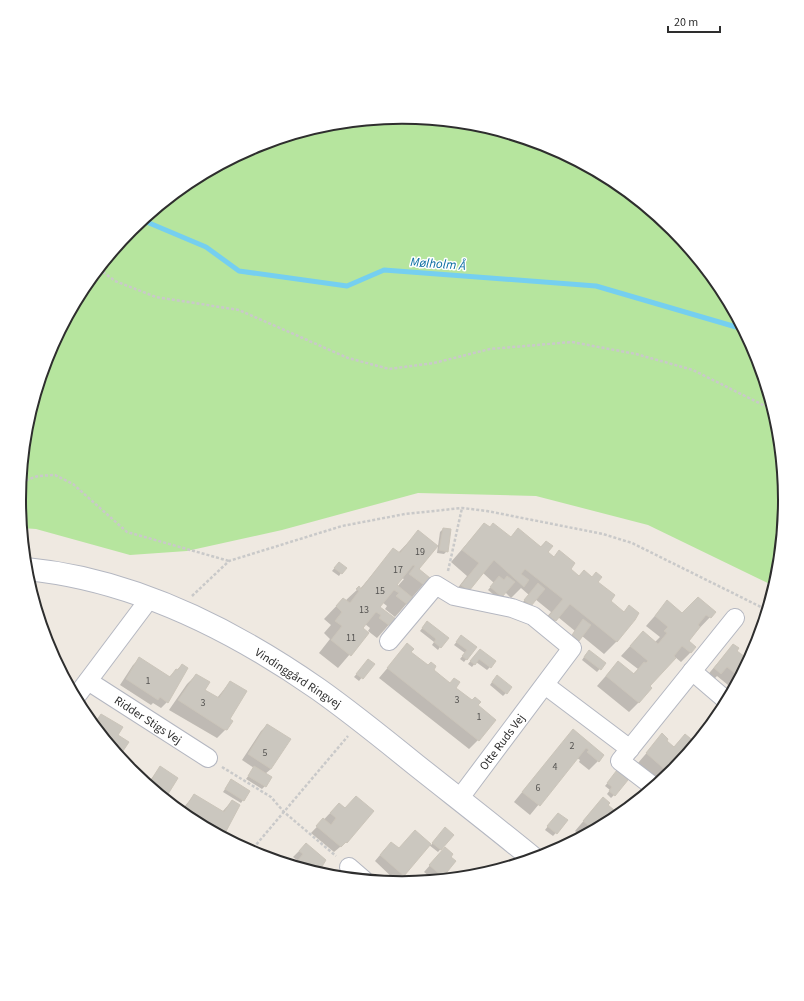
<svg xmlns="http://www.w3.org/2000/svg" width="804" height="1001" font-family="'Source Sans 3',sans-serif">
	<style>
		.green { fill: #b6e59e }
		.shadow { fill: #0003; fill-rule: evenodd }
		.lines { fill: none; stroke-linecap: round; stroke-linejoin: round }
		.stream { stroke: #75cff0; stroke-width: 5 }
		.building { fill: #cbc7bf; stroke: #cbc5ba }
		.street-casing { stroke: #b4b7c1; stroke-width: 20 }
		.secondary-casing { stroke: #b4b7c1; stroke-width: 24 }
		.path { stroke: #c9c9c9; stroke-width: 2.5; stroke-dasharray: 3 2; stroke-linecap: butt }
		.street { stroke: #fff; stroke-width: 18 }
		.secondary { stroke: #fff; stroke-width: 22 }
		.labels { text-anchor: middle; stroke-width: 3; stroke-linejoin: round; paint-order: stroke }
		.number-label { font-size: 10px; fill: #555452 }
		.street-label { font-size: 12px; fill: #2e2e2e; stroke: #fff }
		.water-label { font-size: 13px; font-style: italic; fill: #0d6fa3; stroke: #fff }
		.rim { fill: none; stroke: #2e2e2e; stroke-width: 2 }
	</style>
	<rect width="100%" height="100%" fill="#efe9e1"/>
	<!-- green -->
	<path class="green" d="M402,118L477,125L549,147L615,182L673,230L721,288L756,354L778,426L780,452L785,501L778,575L774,586L648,525L536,496L418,493L282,530L187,551L130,555L36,529L22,528L19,500L26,426L48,354L84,288L131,230L189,182L256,147L328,125Z"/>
	<!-- shadow -->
	<g class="shadow">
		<path d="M484,524L510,538L518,530L540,547L546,542L547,552L578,577L584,571L596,582L609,601L623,613L629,607L617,641L604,654L582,636L576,643L570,638L575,631L558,617L543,633L537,629L551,612L535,599L528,608L522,603L529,595L521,588L511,598L505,592L499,599L488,590L494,583L483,573L468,590L450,598L467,576L451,562Z"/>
		<path d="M443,529L447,551L444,554L437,553L440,532Z"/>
		<path d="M418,532V569L429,578L395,617L385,609L387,606L382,602L379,607L394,619L377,638L368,631L370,628L365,624L362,628L368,633L338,668L319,653L330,639L324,633L331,625L324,619L343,599L345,601L359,588L360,589L394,549L398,553ZM401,578L404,579L397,587L396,585Z"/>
		<path d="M336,566L341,573L339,576L332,571Z"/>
		<path d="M667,602L683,614L715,612L687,641L695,647L690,653L681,662L675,657L648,686L639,702L629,712L597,686L618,662L633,674L638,669L621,656L643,632L655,642L660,637L646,626Z"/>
		<path d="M427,622L440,647L438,650L432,645L434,642L420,631Z"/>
		<path d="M459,639L476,647L464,662L460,659L465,653L454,645Z"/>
		<path d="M407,645L410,653L477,705L478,740L469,749L379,678Z"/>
		<path d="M733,645L736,651L748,661L750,658L732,692L726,688L728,685L717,676L711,682L705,678Z"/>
		<path d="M477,653L490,667L487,670L476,662L472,667L468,664Z"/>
		<path d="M586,654L605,663L597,672L582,660Z"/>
		<path d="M139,659L169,677L182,665L167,702L161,708L153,703L151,705L120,685L133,665Z"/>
		<path d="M366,663L373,664L359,681L354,677Z"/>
		<path d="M196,675L204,690L217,698L230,682L226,729L217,738L169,710L187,684Z"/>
		<path d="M494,679L506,693L503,696L490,685Z"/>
		<path d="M101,715L117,735L119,756L92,724Z"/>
		<path d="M267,725L271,769L265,774V786L262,789L246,779L254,768L242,760L261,731Z"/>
		<path d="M573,730L598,761L589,770L579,762L580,760L577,758L530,815L514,802Z"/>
		<path d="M662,735L665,741L673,748L685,735L695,744L673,771L659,782L638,763Z"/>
		<path d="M160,768L176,778L164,798L147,784Z"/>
		<path d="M614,775V795L611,798L607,794L610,790L605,786Z"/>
		<path d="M231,780L243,800L241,803L223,792Z"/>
		<path d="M194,795L222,812L232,801L222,836L189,819L180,812Z"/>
		<path d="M603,798L606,806L619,816L582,837L575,831Z"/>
		<path d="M345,809L346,842L334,852L311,833L333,810Z"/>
		<path d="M555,817L567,821L553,836L545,830Z"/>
		<path d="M415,832L431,845L443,832L453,835L438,852L429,845L397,882L375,861L385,849H399Z"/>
		<path d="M306,844L322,868L317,873L294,866L298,861L293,857Z"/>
		<path d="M439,855L450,857L455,862L440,878L442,880H434L424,872Z"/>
	</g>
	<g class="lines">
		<!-- stream -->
		<path class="stream" d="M142,220L206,247L239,271L347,286L384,270L596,286L743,329"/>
	</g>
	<!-- building -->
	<g class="building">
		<path d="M484,523L490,527L493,523L511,537L518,528L541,547L546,541L553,546L548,552L554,557L559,550L575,563L571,569L579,576L584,570L592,577L596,572L602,577L598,582L615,595L611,601L624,612L629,605L639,613L635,620L617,642L570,604L556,621L549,616L563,599L525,569L521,574L529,580L524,587L494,560L469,591L461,585L479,563L462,550Z"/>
		<path d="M443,528L451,529L448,552L439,550Z"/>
		<path d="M418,530L438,546L419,569L430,578L424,585L409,574L415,566L413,565L397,585L413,598L408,605L396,596L399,593L394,590L380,607L396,619L390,626L379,618L381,615L376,612L363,628L369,633L351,656L331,640L342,626L335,621L342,612L336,606L343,598L350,603L359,591L356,589L359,586L361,589L393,548L400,553Z"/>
		<path d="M339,562L347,568L342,574L334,568Z"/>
		<path d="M499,576L504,580L507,576L515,582L502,597L490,587Z"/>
		<path d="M538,583L545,589L531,606L524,600Z"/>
		<path d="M698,597L716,612L711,618L706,615L698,625L700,627L689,641L696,647L691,653L682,646L674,656L676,658L650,686L652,688L639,703L606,676L618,661L634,674L644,662L646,663L648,661L630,646L643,631L658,644L667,633L664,631L668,627L655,616L667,600L682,613Z"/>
		<path d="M583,619L591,625L579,641L572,635Z"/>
		<path d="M427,621L449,638L441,648L434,642L436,639L422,628Z"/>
		<path d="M461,635L477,647L467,660L462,656L467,650L456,642Z"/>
		<path d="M407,643L414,649L411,652L428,665L431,662L436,666L434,670L450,683L454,678L460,682L456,688L472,700L475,697L481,702L478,705L496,720L479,741L387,668Z"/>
		<path d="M733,644L739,648L737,651L749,660L738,681L735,678L737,675L727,667L721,674L714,668Z"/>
		<path d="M480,649L496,661L491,668L479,659L475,665L470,661Z"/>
		<path d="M589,650L606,663L601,670L584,657Z"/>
		<path d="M139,657L170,677L176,669L178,670L182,664L188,668L168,703L160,697L158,700L126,679Z"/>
		<path d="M368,659L375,664L363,679L356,674Z"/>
		<path d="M196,674L210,682L205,690L219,698L230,681L247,691L230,719L233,721L227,730L223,729L178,700Z"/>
		<path d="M497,675L512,687L507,694L492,682Z"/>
		<path d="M101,714L123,727L118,735L129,742L119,757L95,727L98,722H101L97,720Z"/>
		<path d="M267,724L291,739L271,769L248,754Z"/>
		<path d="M573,729L604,755L599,762L587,752L589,750L586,748L540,806L522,792Z"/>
		<path d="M662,733L668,739L667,741L674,747L685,734L696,743L670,774L646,753Z"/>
		<path d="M160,766L178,778L165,799L148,785Z"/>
		<path d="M254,766L272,777L266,787L248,776Z"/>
		<path d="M617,770L628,780L615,796L609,791L612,787L607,783Z"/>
		<path d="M231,779L250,791L244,801L225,789Z"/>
		<path d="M194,794L224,812L232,800L240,805L223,837L189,819L182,813Z"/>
		<path d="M356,796L374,811L347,843L346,842L341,847L316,826L323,818L331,825L336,818L330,813L339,803L345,808Z"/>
		<path d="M603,797L610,803L608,805L620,815L594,830L583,821Z"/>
		<path d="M558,813L568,820L557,834L547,826Z"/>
		<path d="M445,827L454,835L441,850L432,843Z"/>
		<path d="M415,830L431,844L404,876L380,855L391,842L399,848Z"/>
		<path d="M306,843L326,860L318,873L293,866L303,854L299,851Z"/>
		<path d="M445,847L453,854L451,857L456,861L443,877L429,865Z"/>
		<path d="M472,870L478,876L465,877Z"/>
	</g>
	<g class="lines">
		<defs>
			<g id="street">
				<path d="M389,641L436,585L454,596L512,608L533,616L572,648L459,799"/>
				<path d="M692,671L727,701"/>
				<path d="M88,681L208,758"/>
				<path d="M545,685L630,749"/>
				<path d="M75,698L150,598"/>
				<path d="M654,787L620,761L735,618"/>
				<path d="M349,867L364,880"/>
			</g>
			<path id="secondary" d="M26,569C132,579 232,629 318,689C352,713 384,739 416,765C455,796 495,827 534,859"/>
		</defs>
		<!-- street casing -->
		<use href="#street" class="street-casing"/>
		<!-- secondary casing -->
		<use href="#secondary" class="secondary-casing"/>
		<!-- path -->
		<g class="path">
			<path d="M99,269L115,281L156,297L239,310L348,358L389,369L434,363L490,349L572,342L636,354L693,370L773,410"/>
			<path d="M21,482L38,476L55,475L73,484L127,532L229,561"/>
			<path d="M448,571L462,508"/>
			<path d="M192,596L229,561L342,526L405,514L462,508L487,511L603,534L632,543L767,610"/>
			<path d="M222,767L271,797L284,812L336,856"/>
			<path d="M250,852L348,736"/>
		</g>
		<!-- street -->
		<use href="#street" class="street"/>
		<!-- secondary -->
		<use href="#secondary" class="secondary"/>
	</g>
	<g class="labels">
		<!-- number labels -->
		<g class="number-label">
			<text x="420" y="555">19</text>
			<text x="398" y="573">17</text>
			<text x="380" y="594">15</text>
			<text x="364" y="613">13</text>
			<text x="351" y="641">11</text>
			<text x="148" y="684">1</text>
			<text x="457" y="703">3</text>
			<text x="203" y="706">3</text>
			<text x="479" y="720">1</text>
			<text x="572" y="749">2</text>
			<text x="265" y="756">5</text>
			<text x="555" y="770">4</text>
			<text x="538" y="791">6</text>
		</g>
		<!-- street labels -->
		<g class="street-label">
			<text transform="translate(298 678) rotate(33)" y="4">Vindinggård Ringvej</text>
			<text transform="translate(148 720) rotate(33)" y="4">Ridder Stigs Vej</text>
			<text transform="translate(502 742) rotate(-53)" y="4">Otte Ruds Vej</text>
		</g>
		<!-- water labels -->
		<g class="water-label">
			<text transform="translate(438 263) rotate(4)" y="5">Mølholm Å</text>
		</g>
	</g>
	<!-- crop -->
	<path d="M0 0H804V1001H0ZM26 500a376 376 0 1 1 752 0a376 376 0 1 1-752 0Z" fill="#fff" fill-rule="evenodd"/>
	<path class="rim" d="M26 500a376 376 0 1 1 752 0a376 376 0 1 1-752 0Z"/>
	<!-- scale -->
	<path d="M668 26v6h52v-6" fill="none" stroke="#2e2e2e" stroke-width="2"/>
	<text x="674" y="26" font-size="12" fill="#2e2e2e" stroke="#ffffff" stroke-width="3" paint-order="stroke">20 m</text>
</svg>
